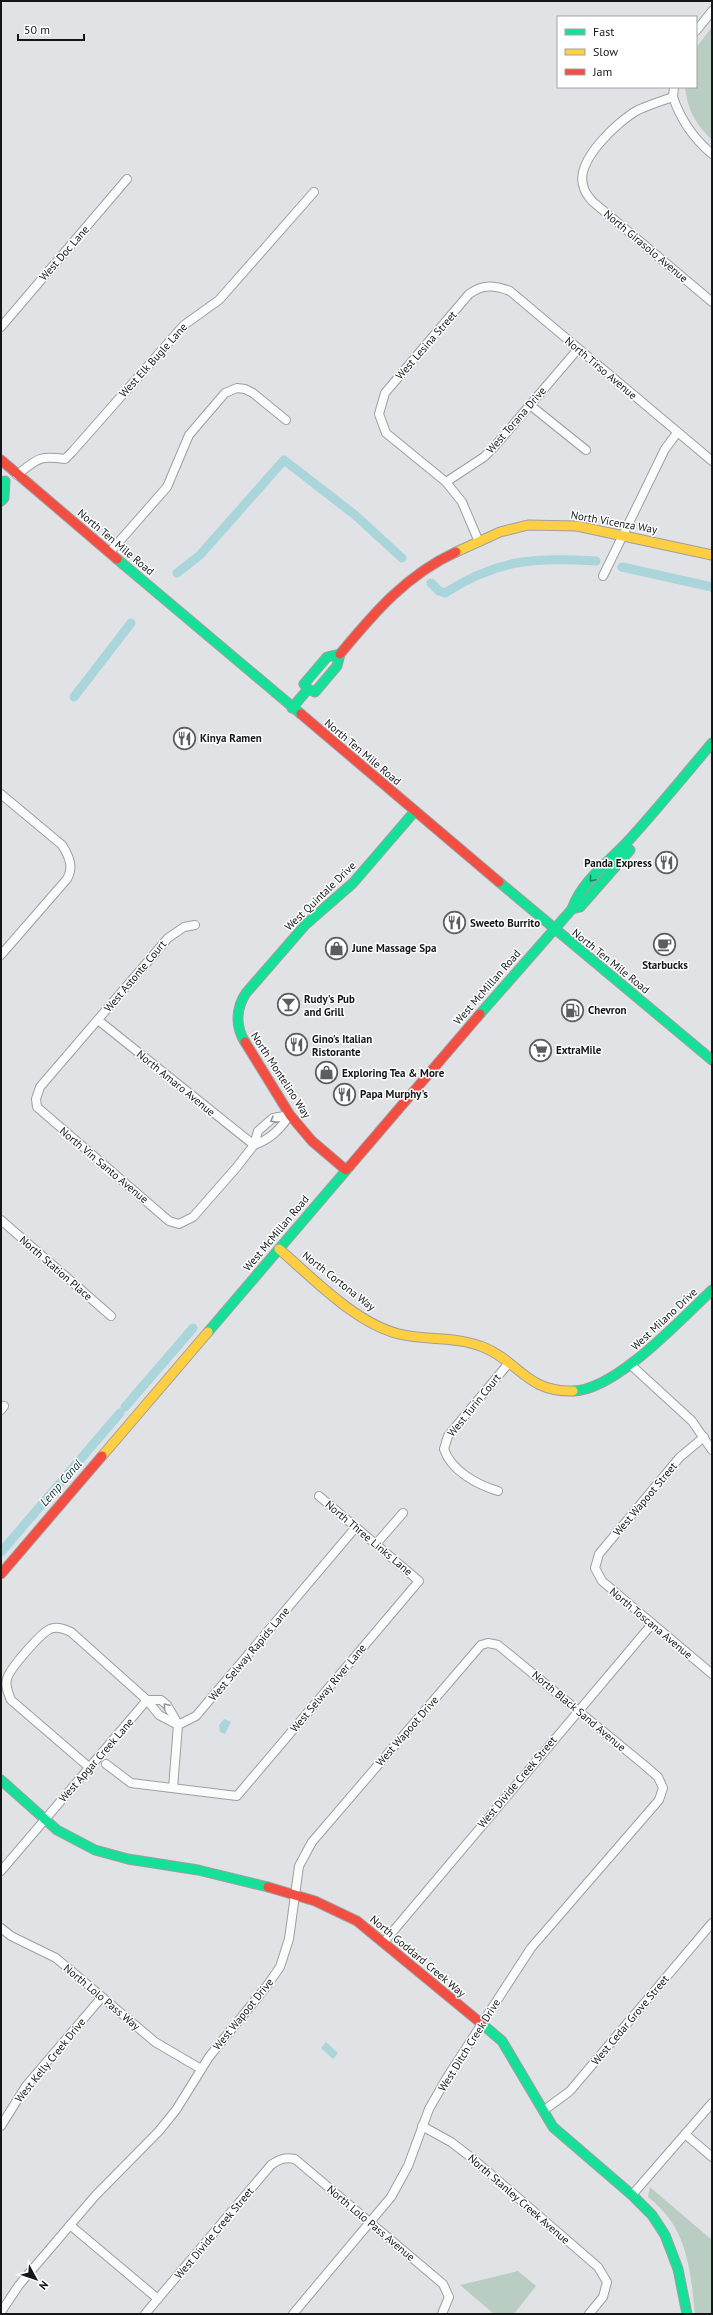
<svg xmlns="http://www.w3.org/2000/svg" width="713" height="2315" font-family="'PT Sans',sans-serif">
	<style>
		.green { fill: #bacdc3 }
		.water { fill: #aad5da }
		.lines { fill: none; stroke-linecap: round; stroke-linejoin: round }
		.canal { stroke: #aad5da; stroke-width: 9 }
		.street-casing { stroke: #9e9fa2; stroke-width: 10 }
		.fast-casing { stroke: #9e9fa2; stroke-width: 11 }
		.slow-casing { stroke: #9e9fa2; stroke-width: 11 }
		.jam-casing { stroke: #9e9fa2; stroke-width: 11 }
		.street { stroke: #fafbfb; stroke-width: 8 }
		.fast { stroke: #16e098; stroke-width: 9 }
		.slow { stroke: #ffcf43; stroke-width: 9 }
		.jam { stroke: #f24e42; stroke-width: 9 }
		.oneway { stroke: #16855e }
		.oneway2 { stroke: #939495 }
		.labels { text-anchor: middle; stroke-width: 3; stroke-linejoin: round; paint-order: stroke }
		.street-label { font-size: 11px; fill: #151618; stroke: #fff }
		.poi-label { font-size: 11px; font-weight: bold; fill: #151618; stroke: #fff; text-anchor: start }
		.water-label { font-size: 12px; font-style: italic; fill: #123234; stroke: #fff }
	</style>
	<rect width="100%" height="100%" fill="#e1e2e6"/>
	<!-- green -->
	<g class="green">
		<path d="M712,27V140C696,125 687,109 685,87H696V48Z"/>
		<path d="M650,2187L712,2240V2314H695C690,2268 688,2228 648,2197Z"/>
		<path d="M518,2271L536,2286L514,2314H494L460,2285Z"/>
	</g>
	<!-- water -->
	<g class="water">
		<path d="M224,1719L231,1722L225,1734L220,1732L219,1725Z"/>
		<path d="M326,2042L338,2053L333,2059L321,2048Z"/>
	</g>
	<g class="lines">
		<!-- canal -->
		<g class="canal">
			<path d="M622,567L712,587"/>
			<path d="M177,573L200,555L284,460L355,515L402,558"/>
			<path d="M431,583L439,591L445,593C497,559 536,557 596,561"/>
			<path d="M74,697L131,623"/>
			<path d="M125,1407L193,1328"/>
			<path d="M1,1552L120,1413"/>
		</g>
		<defs>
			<g id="street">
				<path d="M696,31L712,11"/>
				<path d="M674,87L673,97C661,101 649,105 638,110C618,121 573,162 584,188C585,193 589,197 592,201L712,302"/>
				<path d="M673,97C681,121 693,138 712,154"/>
				<path d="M1,327L127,179"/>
				<path d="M530,405L586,450"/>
				<path d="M17,475C37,459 39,455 65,459L72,452L184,325L219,300L314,192"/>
				<path d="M446,482L484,457L495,446L578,349"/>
				<path d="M479,542L462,502L446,482L386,433L379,414L385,393L469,294C483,284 494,285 510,291L712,461"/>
				<path d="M110,552L167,487L189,435L225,393L237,388L245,389L253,393L286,420"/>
				<path d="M603,576L665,449L677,433"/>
				<path d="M1,794L62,845C69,856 74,867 67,879L1,955"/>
				<path d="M195,925L184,927L168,938L40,1087L36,1099L37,1107L169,1221L179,1224L193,1217L236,1168L254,1145L258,1131L273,1118L290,1115C280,1129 271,1139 254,1145"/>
				<path d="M98,1020L254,1145"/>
				<path d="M1,1220L111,1316"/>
				<path d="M632,1366L692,1421L712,1450"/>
				<path d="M1,1410L4,1406"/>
				<path d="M704,1437L680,1457L599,1554L595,1568L602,1581L712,1674"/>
				<path d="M498,1491C478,1485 451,1471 444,1449L448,1436L508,1364"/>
				<path d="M376,1544L403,1513"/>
				<path d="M147,1700H161L167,1705L178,1724"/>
				<path d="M106,1764L131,1783L237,1796L419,1581L319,1496"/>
				<path d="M90,1768L11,1700C8,1693 5,1686 7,1679C9,1669 41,1633 50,1629C56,1626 65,1629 71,1632L147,1700L159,1715L178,1725"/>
				<path d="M173,1788L178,1725L196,1716L356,1527"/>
				<path d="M1,1871L147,1700"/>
				<path d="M1,1928L11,1936L56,1958L155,2042L201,2069"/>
				<path d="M384,1942L652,1624"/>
				<path d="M543,2111L570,2091L712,1923"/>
				<path d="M1,2126L26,2086L102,1997"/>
				<path d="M422,2126L451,2142L472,2158L598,2267L607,2282L603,2297L589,2314"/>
				<path d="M685,2134L712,2157"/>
				<path d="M632,2195L712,2103"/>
				<path d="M70,2225L158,2299"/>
				<path d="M1,2312L19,2285L95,2196L159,2131L176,2110L209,2057L266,1987L280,1967L289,1939L299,1866L312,1842L481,1645L488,1643L498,1645L643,1764L658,1777L663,1788L659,1800L531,1948L448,2076L429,2109L408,2166L391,2197L293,2314"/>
				<path d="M145,2314L271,2165C279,2159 285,2157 295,2159L443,2284L449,2297L442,2314"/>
			</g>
			<g id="fast">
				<path d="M1,482L5,481L4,498L1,501"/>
				<path d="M117,559L301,714"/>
				<path d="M340,654L337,666L315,692L308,689L304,684L327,657Z"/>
				<path d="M292,708L308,689"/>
				<path d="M499,882L712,1060"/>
				<path d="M572,909L580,907L630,850"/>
				<path d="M480,1014L572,909C582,880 610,861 630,839C658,808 685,775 712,743"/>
				<path d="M245,1042C235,1026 236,1008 246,993L306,924L353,883L415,811"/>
				<path d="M208,1332L349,1167"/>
				<path d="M573,1391C616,1390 681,1319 712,1290"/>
				<path d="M1,1780L57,1830L95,1850L128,1859L198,1870L268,1887"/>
				<path d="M482,2024L502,2041L553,2127L632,2195L652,2215L665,2235L678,2269L687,2314"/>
			</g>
			<g id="slow">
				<path d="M456,552L500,532L528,525L577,526L712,555"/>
				<path d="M279,1249C313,1278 355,1323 399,1334C427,1341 456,1336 483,1347C520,1362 526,1392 573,1391"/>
				<path d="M102,1456L208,1332"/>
			</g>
			<g id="jam">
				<path d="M1,460L117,559"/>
				<path d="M340,654C374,613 406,575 456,552"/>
				<path d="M301,714L499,882"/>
				<path d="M245,1042L290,1115L312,1141L346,1170"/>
				<path d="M349,1167L480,1014"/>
				<path d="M1,1574L102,1456"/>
				<path d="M268,1887L315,1901L357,1921L482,2024"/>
			</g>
		</defs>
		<!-- street casing -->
		<use href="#street" class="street-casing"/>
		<!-- fast casing -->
		<use href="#fast" class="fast-casing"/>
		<!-- slow casing -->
		<use href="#slow" class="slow-casing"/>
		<!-- jam casing -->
		<use href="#jam" class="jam-casing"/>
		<!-- street -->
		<use href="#street" class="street"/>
		<!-- fast -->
		<use href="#fast" class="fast"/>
		<!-- slow -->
		<use href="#slow" class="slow"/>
		<!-- jam -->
		<use href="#jam" class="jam"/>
	</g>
	<!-- one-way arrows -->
	<defs><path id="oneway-chevron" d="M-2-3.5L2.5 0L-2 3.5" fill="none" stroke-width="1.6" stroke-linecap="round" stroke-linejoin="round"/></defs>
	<use class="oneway" href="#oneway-chevron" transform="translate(592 879) rotate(130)"/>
	<g class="oneway2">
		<use href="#oneway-chevron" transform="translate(273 1120) rotate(151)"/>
		<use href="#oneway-chevron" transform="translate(166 1706) rotate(-130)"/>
	</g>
	<!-- icons -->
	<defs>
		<symbol id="restaurant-ring" viewBox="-11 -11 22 22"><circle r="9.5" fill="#fff" stroke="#5c5d60" stroke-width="1.5"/><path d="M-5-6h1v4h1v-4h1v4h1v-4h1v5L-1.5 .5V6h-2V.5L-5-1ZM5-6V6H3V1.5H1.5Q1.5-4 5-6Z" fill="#5c5d60"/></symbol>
		<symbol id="cafe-ring" viewBox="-11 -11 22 22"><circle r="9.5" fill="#fff" stroke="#5c5d60" stroke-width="1.5"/><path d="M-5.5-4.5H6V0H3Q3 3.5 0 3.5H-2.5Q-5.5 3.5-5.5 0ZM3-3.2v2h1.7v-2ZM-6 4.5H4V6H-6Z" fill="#5c5d60"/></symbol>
		<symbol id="shop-ring" viewBox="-11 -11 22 22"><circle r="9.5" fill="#fff" stroke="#5c5d60" stroke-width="1.5"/><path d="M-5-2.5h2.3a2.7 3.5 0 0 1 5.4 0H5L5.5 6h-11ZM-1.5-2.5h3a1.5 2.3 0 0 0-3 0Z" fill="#5c5d60"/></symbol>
		<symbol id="bar-ring" viewBox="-11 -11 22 22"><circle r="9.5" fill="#fff" stroke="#5c5d60" stroke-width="1.5"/><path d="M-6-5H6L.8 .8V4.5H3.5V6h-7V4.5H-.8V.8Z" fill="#5c5d60"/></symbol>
		<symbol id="fuel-ring" viewBox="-11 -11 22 22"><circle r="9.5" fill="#fff" stroke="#5c5d60" stroke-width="1.5"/><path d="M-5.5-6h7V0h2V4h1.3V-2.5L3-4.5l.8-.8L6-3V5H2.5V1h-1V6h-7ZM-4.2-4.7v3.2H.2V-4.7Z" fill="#5c5d60"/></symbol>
		<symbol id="supermarket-ring" viewBox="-11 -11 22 22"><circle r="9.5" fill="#fff" stroke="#5c5d60" stroke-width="1.5"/><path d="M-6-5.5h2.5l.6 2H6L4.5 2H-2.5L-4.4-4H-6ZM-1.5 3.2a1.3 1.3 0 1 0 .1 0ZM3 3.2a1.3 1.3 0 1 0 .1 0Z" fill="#5c5d60"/></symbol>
	</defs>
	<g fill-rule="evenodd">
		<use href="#restaurant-ring" x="172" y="726" width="25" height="25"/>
		<use href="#restaurant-ring" x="654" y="850" width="25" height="25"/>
		<use href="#restaurant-ring" x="442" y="910" width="25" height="25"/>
		<use href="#cafe-ring" x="652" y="932" width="25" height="25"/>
		<use href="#shop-ring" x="324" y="936" width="25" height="25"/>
		<use href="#bar-ring" x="276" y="992" width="25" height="25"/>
		<use href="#fuel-ring" x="560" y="998" width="25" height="25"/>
		<use href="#restaurant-ring" x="284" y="1032" width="25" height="25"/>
		<use href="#supermarket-ring" x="528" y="1038" width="25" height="25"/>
		<use href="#shop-ring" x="314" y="1060" width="25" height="25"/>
		<use href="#restaurant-ring" x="332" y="1082" width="25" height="25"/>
	</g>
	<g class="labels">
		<!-- street labels -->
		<g class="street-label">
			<text transform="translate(646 246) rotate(40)" y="4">North Girasolo Avenue</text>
			<text transform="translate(64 253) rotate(-49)" y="4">West Doc Lane</text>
			<text transform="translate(426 345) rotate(-49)" y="4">West Lesina Street</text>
			<text transform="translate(153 360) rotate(-48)" y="4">West Elk Bugle Lane</text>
			<text transform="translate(601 368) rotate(40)" y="4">North Tirso Avenue</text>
			<text transform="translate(516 420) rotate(-49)" y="4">West Torana Drive</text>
			<text transform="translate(614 522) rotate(10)" y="4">North Vicenza Way</text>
			<text transform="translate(116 542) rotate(40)" y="4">North Ten Mile Road</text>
			<text transform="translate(363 752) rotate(40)" y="4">North Ten Mile Road</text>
			<text transform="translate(320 896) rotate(-44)" y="4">West Quintale Drive</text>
			<text transform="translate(611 961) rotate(39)" y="4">North Ten Mile Road</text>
			<text transform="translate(135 976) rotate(-50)" y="4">West Astonte Court</text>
			<text transform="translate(487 987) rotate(-49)" y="4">West McMillan Road</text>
			<text transform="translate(281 1075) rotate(57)" y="4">North Montelino Way</text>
			<text transform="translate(176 1083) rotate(39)" y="4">North Amaro Avenue</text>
			<text transform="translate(104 1165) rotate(40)" y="4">North Vin Santo Avenue</text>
			<text transform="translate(276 1233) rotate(-50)" y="4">West McMillan Road</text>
			<text transform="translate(56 1268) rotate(41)" y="4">North Station Place</text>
			<text transform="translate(339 1281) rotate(38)" y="4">North Cortona Way</text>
			<text transform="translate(664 1319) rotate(-43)" y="4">West Milano Drive</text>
			<text transform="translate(474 1405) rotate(-51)" y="4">West Turin Court</text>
			<text transform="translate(645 1499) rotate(-50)" y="4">West Wapoot Street</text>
			<text transform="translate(369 1538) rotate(40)" y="4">North Three Links Lane</text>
			<text transform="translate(651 1623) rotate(40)" y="4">North Toscana Avenue</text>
			<text transform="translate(249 1654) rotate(-50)" y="4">West Selway Rapids Lane</text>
			<text transform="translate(328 1688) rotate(-50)" y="4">West Selway River Lane</text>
			<text transform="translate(579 1711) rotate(40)" y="4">North Black Sand Avenue</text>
			<text transform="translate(407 1731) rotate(-49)" y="4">West Wapoot Drive</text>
			<text transform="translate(96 1760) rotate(-49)" y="4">West Apgar Creek Lane</text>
			<text transform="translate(517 1782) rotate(-50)" y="4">West Divide Creek Street</text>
			<text transform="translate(418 1956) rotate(40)" y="4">North Goddard Creek Way</text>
			<text transform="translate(102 1997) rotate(40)" y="4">North Lolo Pass Way</text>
			<text transform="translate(243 2014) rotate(-51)" y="4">West Wapoot Drive</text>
			<text transform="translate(630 2020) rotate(-50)" y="4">West Cedar Grove Street</text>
			<text transform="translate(469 2045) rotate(-58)" y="4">West Ditch Creek Drive</text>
			<text transform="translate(50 2060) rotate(-51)" y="4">West Kelly Creek Drive</text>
			<text transform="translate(519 2199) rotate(41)" y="4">North Stanley Creek Avenue</text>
			<text transform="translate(371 2223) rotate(40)" y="4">North Lolo Pass Avenue</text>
			<text transform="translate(214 2233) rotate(-50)" y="4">West Divide Creek Street</text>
		</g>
		<!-- poi labels -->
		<g class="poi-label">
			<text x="200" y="742">Kinya Ramen</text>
			<text x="652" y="867" text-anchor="end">Panda Express</text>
			<text x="470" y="927">Sweeto Burrito</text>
			<text x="352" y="952">June Massage Spa</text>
			<text x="665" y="969" text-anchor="middle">Starbucks</text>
			<text x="304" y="1003">Rudy's Pub<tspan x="304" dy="13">and Grill</tspan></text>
			<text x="588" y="1014">Chevron</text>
			<text x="312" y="1043">Gino's Italian<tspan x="312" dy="13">Ristorante</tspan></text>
			<text x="556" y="1054">ExtraMile</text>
			<text x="342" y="1077">Exploring Tea &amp; More</text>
			<text x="360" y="1098">Papa Murphy's</text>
		</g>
		<!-- water labels -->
		<g class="water-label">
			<text transform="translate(61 1483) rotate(-49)" y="4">Lemp Canal</text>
		</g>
	</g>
	<!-- border -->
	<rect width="713" height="2315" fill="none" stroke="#151618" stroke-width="4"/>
	<!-- legend -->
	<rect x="557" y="16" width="140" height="72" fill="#ffffff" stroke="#a1a2a3"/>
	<rect x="565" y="29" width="20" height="6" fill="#16e098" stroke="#a1a2a3"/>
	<text x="593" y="36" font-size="12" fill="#151618">Fast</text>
	<rect x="565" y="49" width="20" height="6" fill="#ffcf43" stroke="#a1a2a3"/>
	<text x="593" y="56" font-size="12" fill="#151618">Slow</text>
	<rect x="565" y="69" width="20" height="6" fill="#f24e42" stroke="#a1a2a3"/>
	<text x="593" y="76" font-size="12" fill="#151618">Jam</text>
	<!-- north arrow -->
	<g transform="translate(36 2279) rotate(130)" stroke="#ffffff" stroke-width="3" paint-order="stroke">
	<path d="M0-3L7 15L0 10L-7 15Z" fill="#151618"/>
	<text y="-6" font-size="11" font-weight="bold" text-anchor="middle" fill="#151618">N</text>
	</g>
	<!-- scale -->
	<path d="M18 34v6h66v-6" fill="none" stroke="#151618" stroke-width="2"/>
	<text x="24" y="34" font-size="12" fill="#151618" stroke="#ffffff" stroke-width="3" paint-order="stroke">50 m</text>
</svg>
